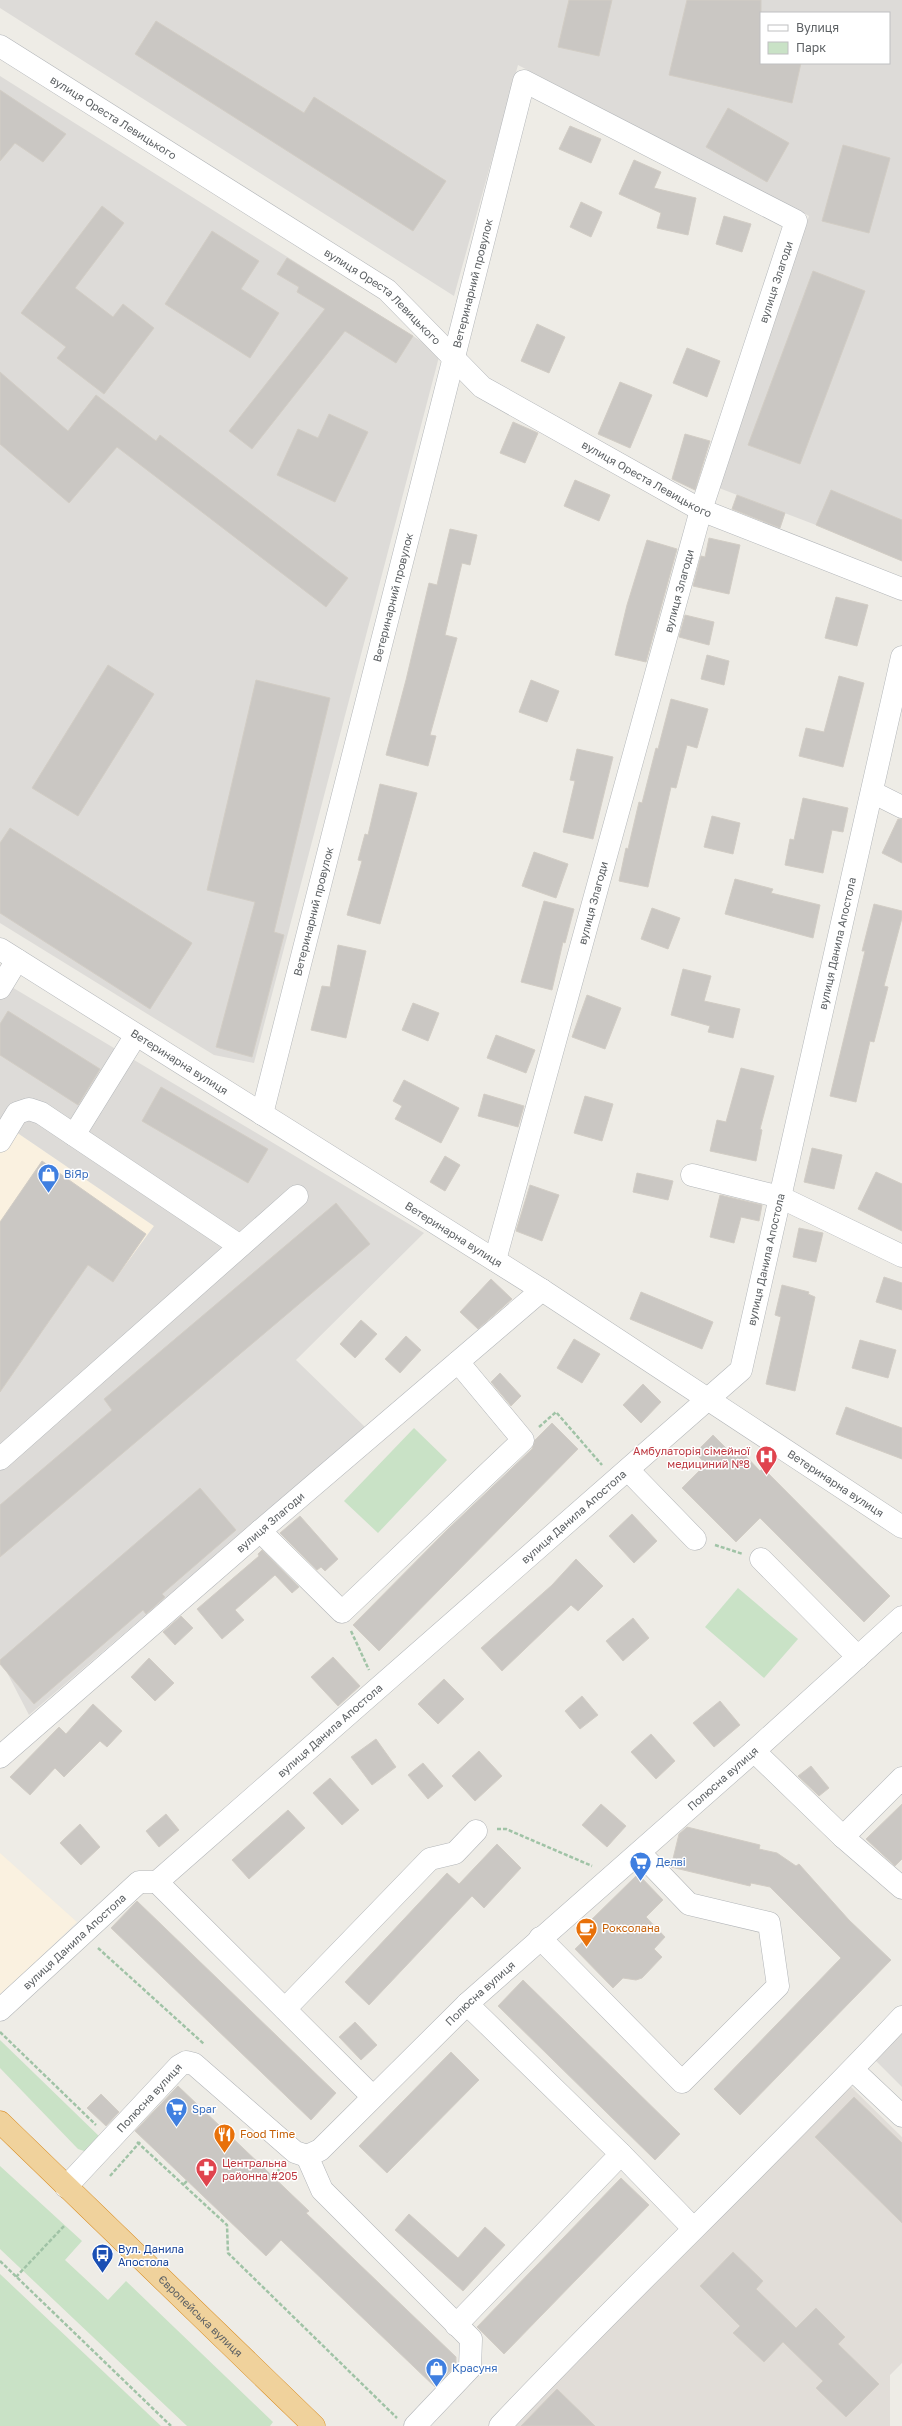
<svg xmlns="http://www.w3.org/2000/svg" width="902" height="2426" font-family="'Golos Text',sans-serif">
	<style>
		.commercial { fill: #faf1e0 }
		.industrial { fill: #dddbd8; fill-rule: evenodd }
		.education { fill: #e1ddd8 }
		.green { fill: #c9e2c6 }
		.building { fill: #cac7c3; stroke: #d2cdc5 }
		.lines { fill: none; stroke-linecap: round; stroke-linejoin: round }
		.minor-casing { stroke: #b3b6b9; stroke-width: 23 }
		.highway-casing { stroke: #d88a1d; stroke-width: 23 }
		.path { stroke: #a0c3a6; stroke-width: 2.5; stroke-dasharray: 4 2; stroke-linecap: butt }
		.minor { stroke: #fff; stroke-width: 22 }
		.highway { stroke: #f0d29c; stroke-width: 22 }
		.labels { text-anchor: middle; stroke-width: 3; stroke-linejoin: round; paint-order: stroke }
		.street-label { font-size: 11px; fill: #5e6265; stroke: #fff }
		.shop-label { font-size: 11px; fill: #366cbe; stroke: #fff; text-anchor: start }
		.health-label { font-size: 11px; fill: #be3a42; stroke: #fff; text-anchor: end }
		.food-label { font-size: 11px; fill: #c56008; stroke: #fff; text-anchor: start }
		.transit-label { font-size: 11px; fill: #164399; stroke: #fff; text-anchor: start }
	</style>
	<rect width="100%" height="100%" fill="#eeece6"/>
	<!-- commercial -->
	<g class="commercial">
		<path d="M0,1121L154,1226L113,1282L88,1266L0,1392Z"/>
		<path d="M0,1853L77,1922L0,1996Z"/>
	</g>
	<!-- industrial -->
	<g class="industrial">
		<path d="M0,0H902V561L816,525L719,488L809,216L518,65L454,296L0,8ZM761,13H889V63H761Z"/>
		<path d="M0,76L440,353L254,1063L214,1055L0,923Z"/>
		<path d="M0,980L424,1233L296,1360L365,1427L29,1715L0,1659V1392L88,1265L113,1282L154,1226L0,1121Z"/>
		<path d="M902,2031V2087L874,2059Z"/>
	</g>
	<!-- education -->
	<path class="education" d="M845,2081L902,2137V2363L890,2375V2426H506Z"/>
	<!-- green -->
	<g class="green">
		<path d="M414,1428L447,1460L378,1533L344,1501Z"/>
		<path d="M738,1588L798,1639L764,1678L705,1627Z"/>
		<path d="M0,2040L103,2140L87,2152L78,2149L0,2068Z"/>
		<path d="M0,2166L82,2241L65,2260L108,2300L126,2281L273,2422L270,2426H187L0,2249Z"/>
		<path d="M0,2274L161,2426H0Z"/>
	</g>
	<!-- building -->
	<g class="building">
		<path d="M569,0H612L599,56L558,47Z"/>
		<path d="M687,0H761V63H801L792,103L669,75Z"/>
		<path d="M156,21L304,113L314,97L446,181L413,231L135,54Z"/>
		<path d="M0,90L66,134L43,162L15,143L0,161Z"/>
		<path d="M728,108L789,143L767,182L706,147Z"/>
		<path d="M570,126L601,139L591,163L559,149Z"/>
		<path d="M843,145L890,158L869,233L822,221Z"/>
		<path d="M634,160L661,172L654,188L696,198L688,235L657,228L661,213L619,194Z"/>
		<path d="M581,202L602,212L591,237L570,227Z"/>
		<path d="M102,206L124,223L75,288L113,317L123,304L154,328L104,394L57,358L66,347L21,313Z"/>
		<path d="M724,216L751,224L742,252L716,244Z"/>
		<path d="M212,231L259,261L241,289L279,313L250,358L165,304Z"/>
		<path d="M287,258L413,336L396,363L345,331L252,449L229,431L325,309L297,292L299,287L277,274Z"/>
		<path d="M813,271L865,291L800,464L748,445Z"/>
		<path d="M537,324L565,337L549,373L521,361Z"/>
		<path d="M687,348L720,361L707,397L673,383Z"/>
		<path d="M0,372L68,431L96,395L156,441L160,435L348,578L326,607L117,447L69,503L0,444Z"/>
		<path d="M620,382L652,395L630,448L598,434Z"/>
		<path d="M329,414L368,432L335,502L277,475L298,429L318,438Z"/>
		<path d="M513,422L538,433L525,463L500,453Z"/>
		<path d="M685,434L710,441L695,490L672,479Z"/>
		<path d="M575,480L610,495L599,521L564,506Z"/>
		<path d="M831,490L902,520V561L816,525Z"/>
		<path d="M737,495L785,513L780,528L732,509Z"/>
		<path d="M450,529L477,535L470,565L462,563L445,635L457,638L430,735L436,736L428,766L386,755L406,680L429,583L437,585Z"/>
		<path d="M709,538L740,545L729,594L693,586L701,556L705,557Z"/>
		<path d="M647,540L677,549L646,662L615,655L627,605Z"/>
		<path d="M836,597L868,605L857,646L825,638Z"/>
		<path d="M685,615L714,622L709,645L679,637Z"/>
		<path d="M707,655L729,661L724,685L701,679Z"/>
		<path d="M108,665L154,694L78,816L32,788Z"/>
		<path d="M839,676L864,683L843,767L799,756L806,728L824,732Z"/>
		<path d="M256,680L330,698L274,932L284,935L252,1057L216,1047L255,902L207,890Z"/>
		<path d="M531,680L559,691L547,722L519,712Z"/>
		<path d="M671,699L708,709L697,748L687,745L676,788L671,787L648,887L619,881L626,848L628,849L639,802L642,803L656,748L658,749Z"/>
		<path d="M577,749L613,757L593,839L563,832L575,781L570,780Z"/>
		<path d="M380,784L417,793L380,924L347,915L362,861L358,860L365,834L368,835Z"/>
		<path d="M803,798L848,808L843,832L832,830L823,873L785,865L790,839L794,840Z"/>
		<path d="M712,816L740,823L733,854L704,847Z"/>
		<path d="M898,819H902V863L882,853Z"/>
		<path d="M10,828L192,943L150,1009L0,913V843Z"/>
		<path d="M534,852L568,864L556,898L522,886Z"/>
		<path d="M735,879L773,889L771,893L820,905L813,938L725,914Z"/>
		<path d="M544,901L574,909L565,943L563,942L552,990L521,982Z"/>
		<path d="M874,904L902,911V918L884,986L888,987L874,1042L870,1041L856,1102L830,1096L865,951H862Z"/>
		<path d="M652,908L680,918L668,949L641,939Z"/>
		<path d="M338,945L366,951L346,1038L311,1030L322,986L330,987Z"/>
		<path d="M683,969L711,976L704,1001L740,1009L733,1038L708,1032L710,1026L671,1015Z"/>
		<path d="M587,995L621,1008L605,1049L572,1037Z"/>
		<path d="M413,1003L439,1013L428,1041L402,1030Z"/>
		<path d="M8,1011L100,1069L78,1105L0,1055V1024Z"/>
		<path d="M496,1035L535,1050L526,1073L487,1058Z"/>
		<path d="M741,1068L774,1076L760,1129L762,1130L756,1161L710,1151L717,1120L726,1122Z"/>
		<path d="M404,1080L459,1108L441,1143L395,1119L402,1106L393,1101Z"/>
		<path d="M161,1087L268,1149L248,1183L142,1121Z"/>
		<path d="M484,1094L524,1106L518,1127L478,1116Z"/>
		<path d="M585,1096L613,1104L602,1141L574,1133Z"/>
		<path d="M812,1148L842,1155L834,1189L804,1182Z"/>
		<path d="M445,1156L460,1165L445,1191L430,1182Z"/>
		<path d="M42,1161L146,1234L113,1282L88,1265L0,1392V1222Z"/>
		<path d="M876,1172L902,1184V1231L858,1209Z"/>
		<path d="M637,1173L673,1181L668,1200L633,1192Z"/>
		<path d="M530,1185L559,1195L542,1241L516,1231Z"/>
		<path d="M720,1195L762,1205L759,1221L741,1217L734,1243L710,1237Z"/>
		<path d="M336,1203L370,1244L0,1557V1505L112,1410L104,1399Z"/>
		<path d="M799,1228L823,1233L816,1262L793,1257Z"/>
		<path d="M884,1277L902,1283V1310L876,1302Z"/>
		<path d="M491,1279L512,1299L478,1329L460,1312Z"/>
		<path d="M782,1285L809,1292L808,1294L815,1297L795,1391L766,1384L781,1317L775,1315Z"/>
		<path d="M641,1292L713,1322L702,1349L630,1319Z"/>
		<path d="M361,1320L377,1334L355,1358L340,1344Z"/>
		<path d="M406,1336L421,1350L400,1373L385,1359Z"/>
		<path d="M574,1339L600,1354L582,1383L557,1368Z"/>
		<path d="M860,1340L896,1350L888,1378L852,1368Z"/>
		<path d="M500,1373L521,1396L511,1406L491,1382Z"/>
		<path d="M643,1384L661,1402L641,1423L623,1405Z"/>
		<path d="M846,1407L902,1428V1459L836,1434Z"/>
		<path d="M552,1423L578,1449L379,1651L353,1625L448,1529L532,1449L535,1440Z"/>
		<path d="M713,1435L736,1458L742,1452L760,1471L763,1468L890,1596L864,1622L760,1518L736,1542L682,1488L706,1464L695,1453Z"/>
		<path d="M200,1488L236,1530L162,1594L165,1597L146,1614L143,1610L34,1704L0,1664V1660Z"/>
		<path d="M632,1514L657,1541L634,1563L609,1536Z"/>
		<path d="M300,1516L338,1559L325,1571L321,1567L317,1570L280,1533Z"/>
		<path d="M262,1550L299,1587L292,1593L275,1575L235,1610L244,1620L222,1639L197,1609L259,1556L258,1554Z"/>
		<path d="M576,1559L603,1586L578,1611L571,1605L502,1671L481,1648L552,1585Z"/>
		<path d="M181,1616L193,1628L175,1645L163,1632Z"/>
		<path d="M633,1618L649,1638L623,1661L606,1641Z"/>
		<path d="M333,1657L360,1686L338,1706L311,1677Z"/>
		<path d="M149,1658L174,1683L155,1701L131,1677Z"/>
		<path d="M444,1679L464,1699L438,1724L418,1704Z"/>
		<path d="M582,1696L598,1715L580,1729L565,1711Z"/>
		<path d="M720,1701L740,1725L714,1747L693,1723Z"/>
		<path d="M93,1704L122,1731L107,1747L100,1741L64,1777L55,1768L30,1795L10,1777L59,1727L66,1734Z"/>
		<path d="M651,1734L675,1761L656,1779L631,1752Z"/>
		<path d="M376,1739L396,1767L372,1785L351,1757Z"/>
		<path d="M479,1751L502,1776L475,1801L452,1776Z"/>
		<path d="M423,1763L443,1786L428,1799L408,1775Z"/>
		<path d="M811,1766L829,1788L819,1796L798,1776Z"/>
		<path d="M330,1778L359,1810L342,1825L313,1793Z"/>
		<path d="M601,1804L626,1826L607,1847L582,1825Z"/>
		<path d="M902,1804V1859L895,1866L866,1839Z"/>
		<path d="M288,1810L305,1828L249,1879L232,1860Z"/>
		<path d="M166,1814L179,1830L159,1847L146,1831Z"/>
		<path d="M80,1824L100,1847L81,1865L60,1843Z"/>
		<path d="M687,1827L760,1845L759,1849L777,1853L796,1866L799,1864L849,1920L891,1960L740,2115L714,2089L841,1958L770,1887L751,1883L750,1886L671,1867L679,1834Z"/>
		<path d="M497,1844L521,1868L484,1908L472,1896L369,2005L345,1982L447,1873L459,1884Z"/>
		<path d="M638,1874L663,1900L646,1917L665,1937L654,1949L662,1957L642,1978L636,1980L623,1978L613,1988L575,1949L593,1932L586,1925Z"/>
		<path d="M137,1901L336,2093L311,2120L111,1928Z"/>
		<path d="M523,1980L680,2134L655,2160L498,2006Z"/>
		<path d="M355,2022L377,2045L361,2060L339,2037Z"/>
		<path d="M451,2052L479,2080L387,2173L359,2146Z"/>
		<path d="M178,2086L309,2211L306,2213L456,2357V2365L435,2387L281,2240L266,2256L135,2131Z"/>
		<path d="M101,2094L119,2112L106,2126L87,2108Z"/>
		<path d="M854,2097L902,2143V2223L815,2137Z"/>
		<path d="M621,2178L649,2205L504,2354L477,2327Z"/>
		<path d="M409,2214L458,2258L485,2227L505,2245L463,2291L395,2230Z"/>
		<path d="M733,2252L763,2281L756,2289L796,2328L816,2308L845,2337L838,2344L879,2384L846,2417L816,2388L823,2381L783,2342L764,2362L733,2333L740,2326L700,2286Z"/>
		<path d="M557,2389L595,2426H521Z"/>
	</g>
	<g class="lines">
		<defs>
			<g id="minor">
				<path id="s1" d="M0,46L387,290L482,387L701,510L902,589"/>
				<path d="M872,792L902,807"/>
				<path id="s2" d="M0,949L542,1290L902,1527"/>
				<path d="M0,988L17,960"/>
				<path id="s3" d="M262,1114L524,81L796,221L701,510L495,1260"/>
				<path d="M74,1135L136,1035"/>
				<path d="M0,1141L17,1113L29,1109L41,1113L240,1246"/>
				<path d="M692,1175L780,1197L902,1256"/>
				<path d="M0,1459L297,1196"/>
				<path d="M628,1470L695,1539"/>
				<path d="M260,1531L342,1612L523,1440L458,1362"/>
				<path d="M761,1559L858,1657"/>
				<path d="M754,1751L843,1837L902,1888"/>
				<path id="s4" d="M0,1757L260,1531L542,1290"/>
				<path d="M843,1837L902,1778"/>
				<path d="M157,1882L372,2096"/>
				<path d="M540,1938L682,2082L778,1986L769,1923L689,1904L640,1853"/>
				<path d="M285,2009L430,1859L455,1853L476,1831"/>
				<path id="s5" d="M0,2010L139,1882H157L741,1370L902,657"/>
				<path d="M853,2070L902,2116"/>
				<path d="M621,2154L693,2228"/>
				<path d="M307,2156L322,2190L471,2339L470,2368L415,2426"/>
				<path id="s6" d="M66,2187L179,2066L186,2062L194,2064L295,2152L307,2156L320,2150L467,2004L754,1751L902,1617"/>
				<path d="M456,2325L621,2154L467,2004"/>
				<path d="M500,2426C631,2287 771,2157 902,2017"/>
			</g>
			<g id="highway">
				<path id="s7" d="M0,2122L314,2426"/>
			</g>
		</defs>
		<!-- minor casing -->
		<use href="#minor" class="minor-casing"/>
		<!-- highway casing -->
		<use href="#highway" class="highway-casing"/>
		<!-- path -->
		<g class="path">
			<path d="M539,1427L556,1412L602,1465"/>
			<path d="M715,1545L743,1554"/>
			<path d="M351,1631L369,1670"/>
			<path d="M497,1829H506L592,1866"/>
			<path d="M98,1948L204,2044"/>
			<path d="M0,2032L96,2125"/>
			<path d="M137,2142L227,2225L228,2253L397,2418"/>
			<path d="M110,2176L140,2142"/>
			<path d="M273,2177L281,2167"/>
			<path d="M184,2184L187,2181"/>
			<path d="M0,2261L171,2426"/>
			<path d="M16,2277L64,2226"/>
		</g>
		<!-- minor -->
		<use href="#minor" class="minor"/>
		<!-- highway -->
		<use href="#highway" class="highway"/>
	</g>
	<!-- icons -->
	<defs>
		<symbol id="shop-pin" viewBox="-11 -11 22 30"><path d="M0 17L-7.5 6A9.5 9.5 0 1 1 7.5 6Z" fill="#3f7fe0" stroke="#fff"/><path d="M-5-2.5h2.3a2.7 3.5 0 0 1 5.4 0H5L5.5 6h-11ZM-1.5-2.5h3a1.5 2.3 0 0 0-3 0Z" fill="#fff"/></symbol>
		<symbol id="hospital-pin" viewBox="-11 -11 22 30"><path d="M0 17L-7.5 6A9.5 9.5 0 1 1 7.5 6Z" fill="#e0444e" stroke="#fff"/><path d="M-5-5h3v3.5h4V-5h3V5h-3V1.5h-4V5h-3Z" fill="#fff"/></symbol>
		<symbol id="supermarket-pin" viewBox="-11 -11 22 30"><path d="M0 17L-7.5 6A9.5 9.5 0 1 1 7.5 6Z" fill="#3f7fe0" stroke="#fff"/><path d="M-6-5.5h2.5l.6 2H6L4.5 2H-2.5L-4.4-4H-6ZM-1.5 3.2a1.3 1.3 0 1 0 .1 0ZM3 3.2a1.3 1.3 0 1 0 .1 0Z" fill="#fff"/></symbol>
		<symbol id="cafe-pin" viewBox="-11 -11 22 30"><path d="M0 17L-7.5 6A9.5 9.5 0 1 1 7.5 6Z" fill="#e8710a" stroke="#fff"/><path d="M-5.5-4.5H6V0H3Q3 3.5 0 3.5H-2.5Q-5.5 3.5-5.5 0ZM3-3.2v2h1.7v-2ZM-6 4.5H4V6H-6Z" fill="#fff"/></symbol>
		<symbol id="restaurant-pin" viewBox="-11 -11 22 30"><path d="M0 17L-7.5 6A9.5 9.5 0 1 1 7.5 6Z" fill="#e8710a" stroke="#fff"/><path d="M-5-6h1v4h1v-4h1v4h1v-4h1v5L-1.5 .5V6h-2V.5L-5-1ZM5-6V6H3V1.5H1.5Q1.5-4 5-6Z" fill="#fff"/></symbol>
		<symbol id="pharmacy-pin" viewBox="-11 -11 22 30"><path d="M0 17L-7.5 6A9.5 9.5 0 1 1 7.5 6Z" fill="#e0444e" stroke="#fff"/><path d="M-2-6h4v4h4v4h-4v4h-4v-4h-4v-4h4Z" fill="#fff"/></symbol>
		<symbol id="bus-pin" viewBox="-11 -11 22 30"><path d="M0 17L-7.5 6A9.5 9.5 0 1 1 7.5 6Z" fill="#1a4fb4" stroke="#fff"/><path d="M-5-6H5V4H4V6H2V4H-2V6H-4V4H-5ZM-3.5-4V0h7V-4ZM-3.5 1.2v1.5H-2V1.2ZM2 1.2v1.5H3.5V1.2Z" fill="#fff"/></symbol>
	</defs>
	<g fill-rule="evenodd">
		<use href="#shop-pin" x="36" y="1162" width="25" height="34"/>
		<use href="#hospital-pin" x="754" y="1444" width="25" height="34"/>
		<use href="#supermarket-pin" x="628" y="1850" width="25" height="34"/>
		<use href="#cafe-pin" x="574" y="1916" width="25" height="34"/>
		<use href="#supermarket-pin" x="164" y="2096" width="25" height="34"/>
		<use href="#restaurant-pin" x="212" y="2122" width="25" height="34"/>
		<use href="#pharmacy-pin" x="194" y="2156" width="25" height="34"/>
		<use href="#bus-pin" x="90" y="2242" width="25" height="34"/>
		<use href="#shop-pin" x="424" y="2356" width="25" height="34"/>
	</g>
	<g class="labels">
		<!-- street labels -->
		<g class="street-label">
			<text dy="4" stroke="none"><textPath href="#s1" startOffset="134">вулиця Ореста Левицького</textPath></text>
			<text transform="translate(776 282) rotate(-72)" y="4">вулиця Злагоди</text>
			<text dy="4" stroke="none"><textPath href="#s3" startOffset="857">Ветеринарний провулок</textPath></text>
			<text dy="4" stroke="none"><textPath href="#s1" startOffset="458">вулиця Ореста Левицького</textPath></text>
			<text dy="4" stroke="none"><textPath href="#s1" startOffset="782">вулиця Ореста Левицького</textPath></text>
			<text transform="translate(679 591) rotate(-75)" y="4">вулиця Злагоди</text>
			<text dy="4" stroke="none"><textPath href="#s3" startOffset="533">Ветеринарний провулок</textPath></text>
			<text transform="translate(593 903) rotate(-75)" y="4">вулиця Злагоди</text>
			<text dy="4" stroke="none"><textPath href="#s3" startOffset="209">Ветеринарний провулок</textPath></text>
			<text dy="4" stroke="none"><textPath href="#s5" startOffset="1421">вулиця Данила Апостола</textPath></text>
			<text dy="4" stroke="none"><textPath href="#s2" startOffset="212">Ветеринарна вулиця</textPath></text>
			<text dy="4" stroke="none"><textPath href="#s2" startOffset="536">Ветеринарна вулиця</textPath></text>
			<text dy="4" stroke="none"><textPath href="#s5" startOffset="1097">вулиця Данила Апостола</textPath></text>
			<text dy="4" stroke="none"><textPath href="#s2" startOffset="992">Ветеринарна вулиця</textPath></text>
			<text dy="4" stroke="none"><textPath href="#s5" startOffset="761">вулиця Данила Апостола</textPath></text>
			<text dy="4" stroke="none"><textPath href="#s4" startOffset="358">вулиця Злагоди</textPath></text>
			<text dy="4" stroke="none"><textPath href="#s5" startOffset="437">вулиця Данила Апостола</textPath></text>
			<text dy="4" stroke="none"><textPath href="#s6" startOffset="891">Полюсна вулиця</textPath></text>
			<text dy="4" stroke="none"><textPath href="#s5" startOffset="101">вулиця Данила Апостола</textPath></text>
			<text dy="4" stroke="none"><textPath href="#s6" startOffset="567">Полюсна вулиця</textPath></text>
			<text dy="4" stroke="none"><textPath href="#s6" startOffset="122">Полюсна вулиця</textPath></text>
			<text dy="4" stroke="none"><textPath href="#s7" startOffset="279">Європейська вулиця</textPath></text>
		</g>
		<!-- shop labels -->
		<g class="shop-label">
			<text x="64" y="1178">ВіЯр</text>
			<text x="656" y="1866">Делві</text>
			<text x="192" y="2113">Spar</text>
			<text x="452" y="2372">Красуня</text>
		</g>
		<!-- health labels -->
		<g class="health-label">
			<text x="750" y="1455">Амбулаторія сімейної<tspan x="750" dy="13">медициний №8</tspan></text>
			<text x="222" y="2167" text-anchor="start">Центральна<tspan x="222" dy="13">районна #205</tspan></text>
		</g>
		<!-- food labels -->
		<g class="food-label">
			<text x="602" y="1932">Роксолана</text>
			<text x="240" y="2138">Food Time</text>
		</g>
		<!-- transit labels -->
		<g class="transit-label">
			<text x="118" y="2253">Вул. Данила<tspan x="118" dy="13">Апостола</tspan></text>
		</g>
	</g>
	<!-- legend -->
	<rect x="760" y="12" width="130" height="52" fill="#ffffff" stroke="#bfc0c1"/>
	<rect x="768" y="25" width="20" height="6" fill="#ffffff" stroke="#bfc0c1"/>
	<text x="796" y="32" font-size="12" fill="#5e6265">Вулиця</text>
	<rect x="768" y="42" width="20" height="12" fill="#c9e2c6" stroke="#bfc0c1"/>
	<text x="796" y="52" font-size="12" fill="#5e6265">Парк</text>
</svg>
